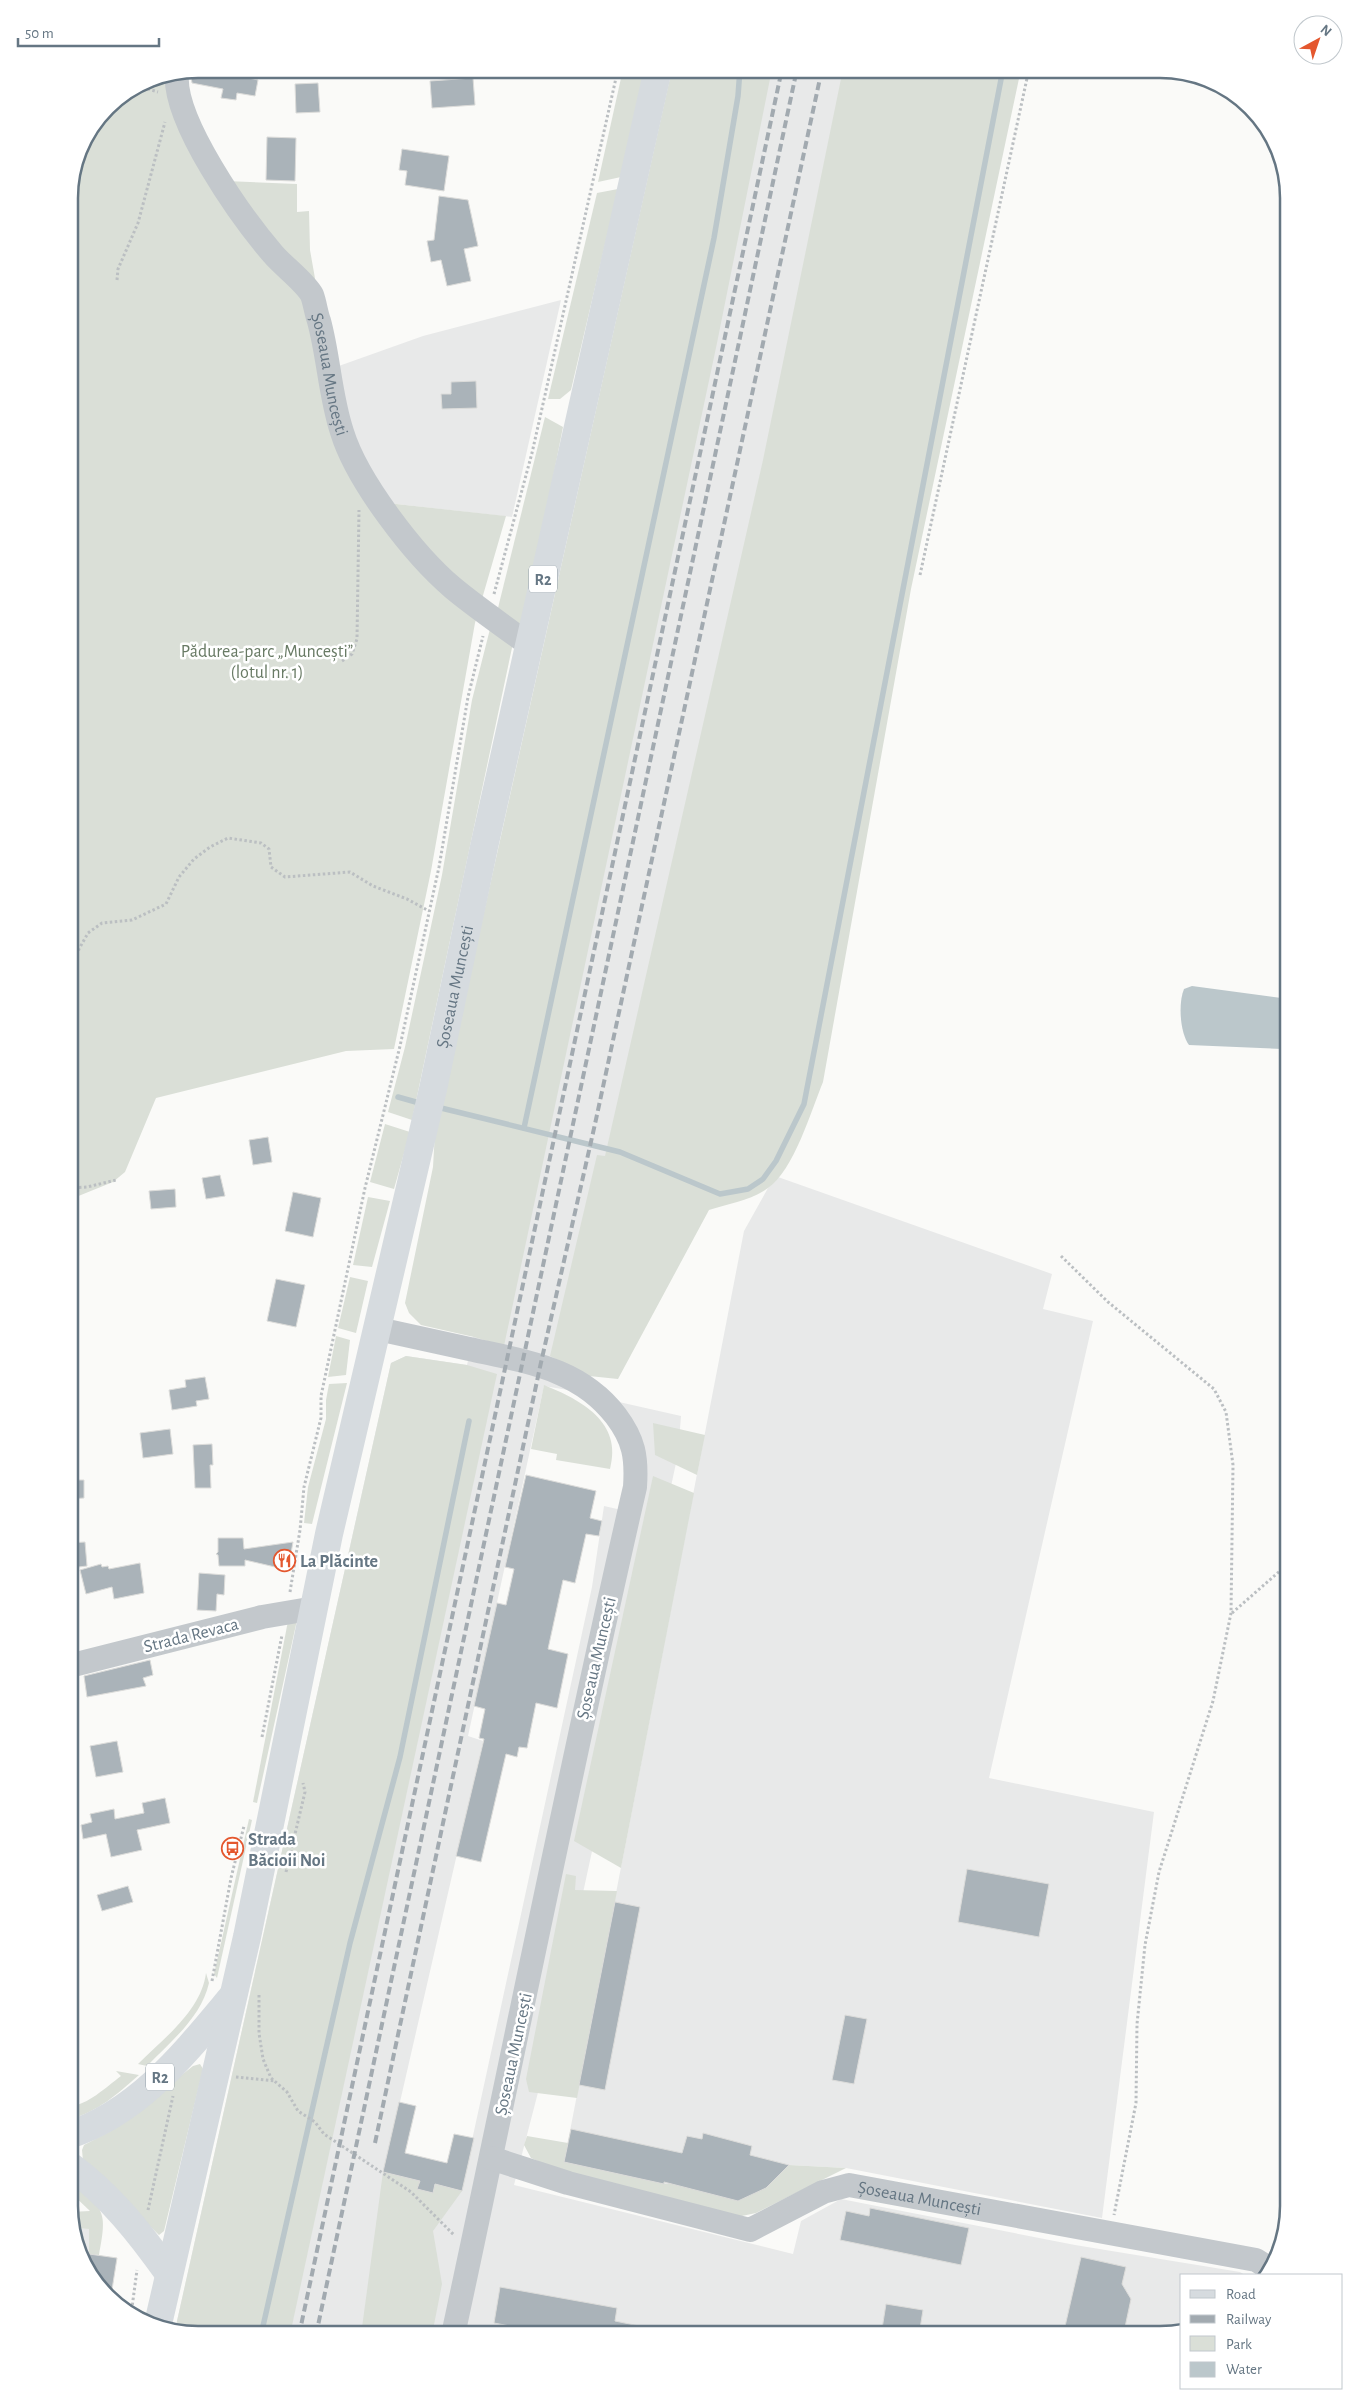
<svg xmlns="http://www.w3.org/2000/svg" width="1358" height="2404" font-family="'Alegreya Sans',sans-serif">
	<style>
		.built { fill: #e8e9e9 }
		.green { fill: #dadfd7 }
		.water { fill: #bbc7cb }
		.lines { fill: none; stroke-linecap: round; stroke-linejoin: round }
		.stream { stroke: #bbc7cb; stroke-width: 5.5 }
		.building { fill: #aab3b9; stroke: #dcdcda }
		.path { stroke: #bbbfc2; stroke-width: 3; stroke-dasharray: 2.5 2.5; stroke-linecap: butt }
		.minor { stroke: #c3c8cc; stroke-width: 24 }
		.major { stroke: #d6dbdf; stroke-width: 28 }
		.rail { stroke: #a2aab0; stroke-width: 4; stroke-dasharray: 8 4; stroke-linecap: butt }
		.labels { text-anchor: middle; stroke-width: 5; stroke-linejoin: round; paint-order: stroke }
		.shield { fill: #fff; stroke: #939fa8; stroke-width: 1 }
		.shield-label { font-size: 16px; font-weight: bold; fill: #657683 }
		.street-label { font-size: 18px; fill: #657683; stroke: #fff }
		.park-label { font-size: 18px; fill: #687a64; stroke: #fff }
		.poi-label { font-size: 18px; font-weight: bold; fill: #657683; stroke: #fff; text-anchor: start }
		.rim { fill: none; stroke: #657683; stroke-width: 2.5 }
	</style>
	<rect width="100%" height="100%" fill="#fafaf8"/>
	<!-- built -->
	<g class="built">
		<path d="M740,69H870L586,1393L544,1386L468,1736L483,1741L388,2154L420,2181L418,2189L432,2193L461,2191L592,1587L604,1506L635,1513L619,1402L681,1416L678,1454L549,2050L514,2185L793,2254L801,2221L841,2199L1075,2245L1240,2272L1245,2275H1182V2331L1160,2335H190L175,2330L391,1363L406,1356L467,1365L552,982Z"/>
		<path d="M561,300L512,517L387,503L354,442L336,367L423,336Z"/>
		<path d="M778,1177L1052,1274L1043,1309L1093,1321L989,1778L1154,1812L1102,2218L846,2168L789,2165L675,2184H664L564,2162L744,1231L768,1188Z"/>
		<path d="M73,2228L89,2229V2254L117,2258L111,2296L79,2256Z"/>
	</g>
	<!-- green -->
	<g class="green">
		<path d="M623,69H646L621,177L598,182Z"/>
		<path d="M672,69H772L717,343L504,1346L474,1337L421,1325L409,1313L405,1303L433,1167L435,1132Z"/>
		<path d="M843,69H1021L911,589L823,1082C811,1111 794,1170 768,1188C752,1200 728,1204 709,1210L618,1379L589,1376L550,1356L597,1155L605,1156L763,460Z"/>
		<path d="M170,74L226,181L297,184V212L309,211L310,250L316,284L354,442L387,503L506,516L475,623L431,871L394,1049L346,1051L156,1098L125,1172L113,1182L76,1197H69V190C72,177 73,160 79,148C96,111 130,82 170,74Z"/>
		<path d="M618,189L571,390L560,399H548L597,193Z"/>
		<path d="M545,417L563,427L523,629L497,612Z"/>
		<path d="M491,625L513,643L412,1120L388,1112L405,1047L442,875L472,700Z"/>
		<path d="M385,1124L410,1132L394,1189L370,1182Z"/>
		<path d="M368,1197L390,1201L372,1267L353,1265Z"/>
		<path d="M350,1277L368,1281L356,1333L338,1328Z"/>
		<path d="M336,1336L350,1340L346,1375L328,1377Z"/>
		<path d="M406,1356L467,1365L497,1374L290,2335H190L175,2330L391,1363Z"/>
		<path d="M347,1383L312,1524L304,1523L308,1487L326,1419V1400L329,1384Z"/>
		<path d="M544,1385C581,1400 623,1422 610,1469L556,1460L557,1454L531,1449Z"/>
		<path d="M653,1423L705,1435L697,1475L655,1455Z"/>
		<path d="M653,1476L694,1493L621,1868L574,1841Z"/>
		<path d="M297,1620L257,1803L253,1802L288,1621Z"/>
		<path d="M249,1819L252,1820L217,1978L214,1974Z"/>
		<path d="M566,1874L576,1876L575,1890L617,1891L577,2098L529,2092L526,2079Z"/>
		<path d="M206,1973L209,1983C201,2018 170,2042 147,2066L138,2064C164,2038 201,2011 206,1973Z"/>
		<path d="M200,2064L203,2069L164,2231L159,2235L83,2161L82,2150L84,2145L111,2131L193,2066Z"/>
		<path d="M116,2071L139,2075C115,2096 100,2110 69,2120V2107C89,2104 105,2088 121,2076Z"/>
		<path d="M527,2136L568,2143L564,2162L664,2184H675L789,2165L846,2168L756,2213L737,2217L553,2168L531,2158L524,2145Z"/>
		<path d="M383,2172L420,2181L418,2189L432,2193L435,2184L462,2191L433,2231L442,2284L432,2335H361Z"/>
		<path d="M69,2180C104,2210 108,2209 99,2255L89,2254V2229L73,2228L70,2212L90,2211L69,2191Z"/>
	</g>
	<!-- water -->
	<path class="water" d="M1192,986L1289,999V1040L1282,1049L1189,1045C1180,1033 1178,1003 1184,989Z"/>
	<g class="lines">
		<!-- stream -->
		<g class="stream">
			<path d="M398,1097L423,1104"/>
			<path d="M437,1107L620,1152L720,1194L748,1189L763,1179L776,1161L804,1104L1003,69"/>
			<path d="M524,1128L714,238L738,96L740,69"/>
			<path d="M261,2335L350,1943L400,1757L469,1421"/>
		</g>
	</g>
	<!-- building -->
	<g class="building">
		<path d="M198,69L226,74L227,69H240L239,76L258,80L255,96L237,93L236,100L221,98L223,89L192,83L190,70Z"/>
		<path d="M473,78L475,105L432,108L430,81Z"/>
		<path d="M318,83L320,112L296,113L295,84Z"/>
		<path d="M267,137L296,138L295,181L266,180Z"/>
		<path d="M402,149L449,156L444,191L405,185L407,171L399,170Z"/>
		<path d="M439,196L468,200L478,246L464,249L471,281L447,286L441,260L431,262L427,241L434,240Z"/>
		<path d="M476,381L477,408L442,409L441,394H451V382Z"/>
		<path d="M268,1137L272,1162L253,1165L249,1140Z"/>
		<path d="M220,1175L225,1196L206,1199L202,1178Z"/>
		<path d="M175,1189L176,1207L151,1209L149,1191Z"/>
		<path d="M293,1192L321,1198L313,1237L285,1231Z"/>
		<path d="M276,1279L305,1285L296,1327L267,1321Z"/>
		<path d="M205,1377L209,1399L196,1401L197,1406L172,1410L169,1390L186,1387L185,1380Z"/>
		<path d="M170,1429L173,1454L143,1458L140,1433Z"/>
		<path d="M212,1444L213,1465H210L211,1488H195L193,1445Z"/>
		<path d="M526,1475L596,1491L590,1518L602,1521L599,1536L586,1534L575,1583L563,1580L548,1649L568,1654L557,1708L536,1703L527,1748L519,1747L517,1757L506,1754L481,1862L456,1856L484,1739L479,1738L485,1709L474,1706L497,1603L506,1605L514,1569L505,1567Z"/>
		<path d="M69,1480H84V1498L69,1499Z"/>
		<path d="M218,1538H243L244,1549L293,1542L288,1570L245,1560V1566H219L218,1555L216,1554L218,1552Z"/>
		<path d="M85,1542L87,1566L69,1568V1543Z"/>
		<path d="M140,1563L144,1593L114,1599L112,1587L86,1594L80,1570L101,1564L102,1567L108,1566L109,1569Z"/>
		<path d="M199,1573L225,1575L224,1595L217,1594L216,1611L197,1610Z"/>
		<path d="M150,1660L153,1675L143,1678L146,1686L87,1697L84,1676Z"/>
		<path d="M117,1741L123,1772L96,1777L90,1746Z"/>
		<path d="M165,1798L170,1823L137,1830L142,1850L111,1857L106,1834L83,1839L81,1825L92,1822L90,1814L114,1809L115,1819L144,1813L142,1803Z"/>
		<path d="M967,1869L1049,1884L1039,1937L958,1922Z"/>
		<path d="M128,1886L133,1902L102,1911L97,1895Z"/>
		<path d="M615,1902L640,1907L605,2090L579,2085Z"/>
		<path d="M845,2015L867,2019L854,2084L832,2080Z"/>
		<path d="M399,2102L416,2106L405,2153L447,2163L454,2134L474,2138L462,2191L435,2184L433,2193L417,2189L420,2181L383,2172Z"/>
		<path d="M571,2129L682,2153L687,2136L702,2139L703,2133L752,2146L750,2155L789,2165L766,2188L738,2201L664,2182V2184L564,2162Z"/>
		<path d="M870,2208L969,2228L961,2265L840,2240L846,2211L869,2216Z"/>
		<path d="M89,2254L117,2258L111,2296L87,2266Z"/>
		<path d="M1081,2257L1126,2267L1122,2284L1131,2299L1124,2332L1110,2329L1109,2335H1063Z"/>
		<path d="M500,2287L617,2308L615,2321L649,2328L648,2335H558L494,2323Z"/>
		<path d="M886,2304L923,2310L919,2335H881Z"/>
	</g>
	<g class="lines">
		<!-- path -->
		<g class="path">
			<path d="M138,86L158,92"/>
			<path d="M117,280L118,269L138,223L165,122"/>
			<path d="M920,575L1029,69"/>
			<path d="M494,594L532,453L618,69"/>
			<path d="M342,661L352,654L357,639L359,510"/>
			<path d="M69,979L79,949L88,933L102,923L132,920L166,904L179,877L194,859L210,847L228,838L261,843L269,849L271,867L285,877L350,872L373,886L407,899L429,911"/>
			<path d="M69,1188L87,1187L116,1180"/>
			<path d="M1061,1256L1108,1302L1214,1389L1226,1412L1233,1465L1231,1613L1213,1701L1159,1872L1145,1945L1137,2024L1136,2103L1114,2215"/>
			<path d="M290,1592L300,1530L304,1487L321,1418V1396L365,1188L400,1046L439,867L468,697L483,636"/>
			<path d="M1232,1613L1289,1563"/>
			<path d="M262,1737L282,1635"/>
			<path d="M286,1872L305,1792L303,1783"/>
			<path d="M212,1981L231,1878L244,1826"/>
			<path d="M259,1995V2033L263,2059L271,2078L287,2092L298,2111L315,2122L324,2134L411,2192L454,2235"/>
			<path d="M236,2077L275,2081"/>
			<path d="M148,2210L173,2096"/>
			<path d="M131,2315L137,2270"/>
		</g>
		<!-- minor -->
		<g class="minor">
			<path id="s1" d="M177,73C172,120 242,218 273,254C283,266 305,282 312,295C315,303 316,313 319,321C329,358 330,396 342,432C357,481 414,555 453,588C477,608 504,626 529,645"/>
			<path d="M378,1329C410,1336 442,1343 474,1350C528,1362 580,1369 616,1416C634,1440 637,1457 635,1487C570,1768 514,2052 453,2335"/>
			<path d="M69,1666L262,1617L315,1608"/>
			<path id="s2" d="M491,2158L568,2183L750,2230L823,2192L849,2185L1256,2260L1270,2269"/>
		</g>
		<!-- major -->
		<g class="major">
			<path d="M69,2135C139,2112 185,2053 231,1998"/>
			<path d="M69,2165C110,2195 140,2233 169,2274"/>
			<path id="s3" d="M158,2324L247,1937L329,1534L433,1089L484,847L658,69"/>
		</g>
		<!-- rail -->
		<g class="rail">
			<path d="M375,2143L540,1367L595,1124L822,69"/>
			<path d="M299,2335L782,69"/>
			<path d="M316,2335L797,69"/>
		</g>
	</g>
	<!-- icons -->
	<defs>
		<symbol id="restaurant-ring" viewBox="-11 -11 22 22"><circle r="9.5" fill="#fff" stroke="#e4572e" stroke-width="1.5"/><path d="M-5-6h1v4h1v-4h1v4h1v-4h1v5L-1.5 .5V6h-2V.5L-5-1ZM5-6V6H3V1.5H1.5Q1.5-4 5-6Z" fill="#e4572e"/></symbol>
		<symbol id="bus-ring" viewBox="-11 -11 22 22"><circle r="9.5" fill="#fff" stroke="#e4572e" stroke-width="1.5"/><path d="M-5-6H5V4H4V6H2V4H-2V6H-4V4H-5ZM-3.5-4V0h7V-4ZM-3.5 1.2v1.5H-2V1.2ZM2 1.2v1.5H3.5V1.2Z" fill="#e4572e"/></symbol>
	</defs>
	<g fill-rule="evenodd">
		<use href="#restaurant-ring" x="272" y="1548" width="25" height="25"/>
		<use href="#bus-ring" x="220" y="1836" width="25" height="25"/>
	</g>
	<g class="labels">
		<!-- shield labels -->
		<g class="shield">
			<rect x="529" y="565.5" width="28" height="27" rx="4"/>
			<rect x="146" y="2063.5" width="28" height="27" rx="4"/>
		</g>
		<g class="shield-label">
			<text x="543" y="585">R2</text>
			<text x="160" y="2083">R2</text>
		</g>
		<!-- street labels -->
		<g class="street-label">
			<text dy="6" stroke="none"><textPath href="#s1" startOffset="346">Șoseaua Muncești</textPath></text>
			<text dy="6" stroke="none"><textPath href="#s3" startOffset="1370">Șoseaua Muncești</textPath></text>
			<text transform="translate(191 1635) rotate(-14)" y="6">Strada Revaca</text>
			<text transform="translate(596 1658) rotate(-77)" y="6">Șoseaua Muncești</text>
			<text transform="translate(513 2054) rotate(-78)" y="6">Șoseaua Muncești</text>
			<text dy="6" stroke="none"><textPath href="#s2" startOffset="450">Șoseaua Muncești</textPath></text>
		</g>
		<!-- park labels -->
		<g class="park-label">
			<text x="267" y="657">Pădurea-parc „Muncești”<tspan x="267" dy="21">(lotul nr. 1)</tspan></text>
		</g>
		<!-- poi labels -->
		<g class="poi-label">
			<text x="300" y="1567">La Plăcinte</text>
			<text x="248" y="1845">Strada<tspan x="248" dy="21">Băcioii Noi</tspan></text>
		</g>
	</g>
	<!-- crop -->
	<path d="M0 0H1358V2404H0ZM198 78H1160A120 120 0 0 1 1280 198V2206A120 120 0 0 1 1160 2326H198A120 120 0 0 1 78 2206V198A120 120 0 0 1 198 78Z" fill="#fff" fill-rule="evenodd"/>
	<path class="rim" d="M198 78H1160A120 120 0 0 1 1280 198V2206A120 120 0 0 1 1160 2326H198A120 120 0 0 1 78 2206V198A120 120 0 0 1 198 78Z"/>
	<!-- legend -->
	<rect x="1180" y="2274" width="162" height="115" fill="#ffffff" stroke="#c1c8cd"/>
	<rect x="1190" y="2290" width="25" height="8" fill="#d6dbdf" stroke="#c1c8cd"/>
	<text x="1226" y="2299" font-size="15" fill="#657683">Road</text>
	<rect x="1190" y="2315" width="25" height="8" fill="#a2aab0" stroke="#c1c8cd"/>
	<text x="1226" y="2324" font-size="15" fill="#657683">Railway</text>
	<rect x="1190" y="2336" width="25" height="15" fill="#dadfd7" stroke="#c1c8cd"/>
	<text x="1226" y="2349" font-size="15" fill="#657683">Park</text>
	<rect x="1190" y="2362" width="25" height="15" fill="#bbc7cb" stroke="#c1c8cd"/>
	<text x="1226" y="2374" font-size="15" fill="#657683">Water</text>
	<!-- north arrow -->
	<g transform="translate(1318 40) rotate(40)"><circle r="24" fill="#ffffff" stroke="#c1c8cd"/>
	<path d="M0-4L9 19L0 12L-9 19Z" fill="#e4572e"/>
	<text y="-8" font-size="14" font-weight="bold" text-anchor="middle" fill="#657683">N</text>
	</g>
	<!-- scale -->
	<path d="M18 38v8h141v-8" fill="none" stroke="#657683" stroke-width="2.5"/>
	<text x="25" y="38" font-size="15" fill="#657683" stroke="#ffffff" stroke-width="4" paint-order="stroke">50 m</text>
</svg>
